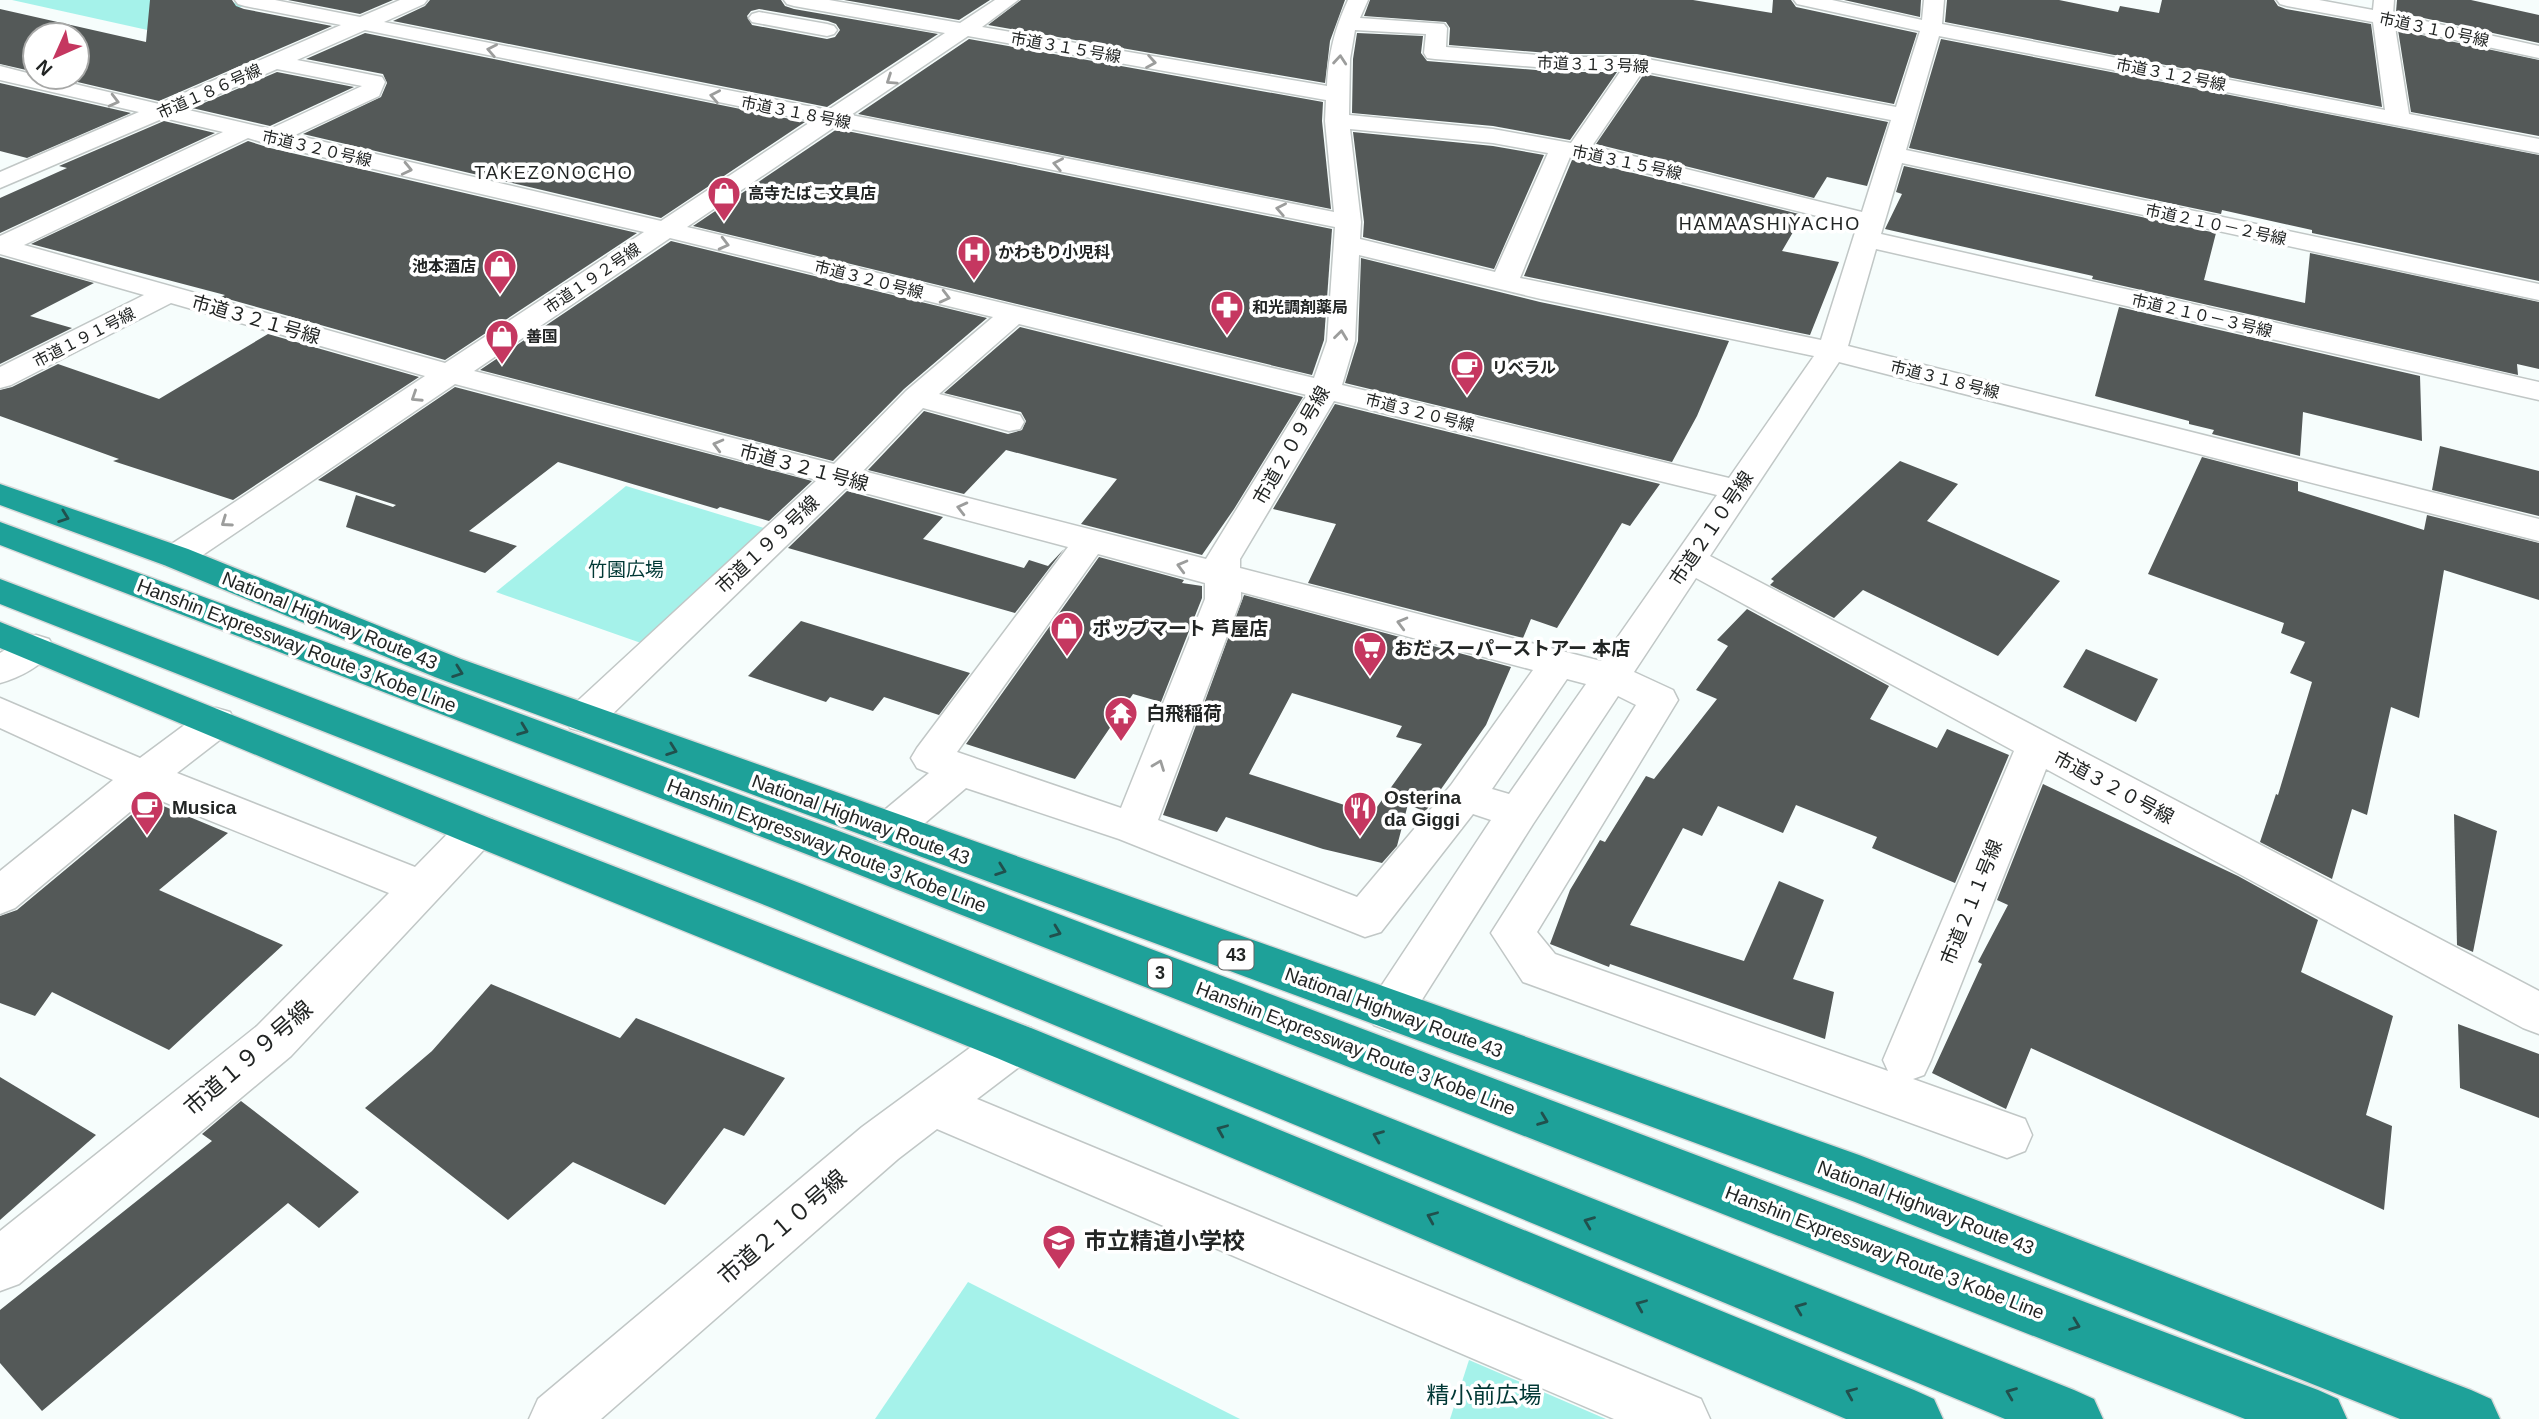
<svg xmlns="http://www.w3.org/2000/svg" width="2539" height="1419" font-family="Arial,'Noto Sans JP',sans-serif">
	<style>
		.green { fill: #a5f2ea }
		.building { fill: #545958; fill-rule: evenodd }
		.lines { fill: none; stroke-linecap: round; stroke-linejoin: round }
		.minor-casing { stroke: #c1c7c6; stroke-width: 3 }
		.highway-casing { stroke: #d7d8d8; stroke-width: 3 }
		.minor { fill: #fff; fill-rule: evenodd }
		.highway { fill: #1ea199; fill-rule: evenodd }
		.oneway { stroke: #9c9d9c }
		.oneway2 { stroke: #21504d }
		.labels { text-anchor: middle; stroke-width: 7; stroke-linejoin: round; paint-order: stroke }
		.far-street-label { font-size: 16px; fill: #222524; stroke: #fff }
		.far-poi-label { font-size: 16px; font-weight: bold; fill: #222524; stroke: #fff; text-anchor: start }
		.far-neighbourhood-label { font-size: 18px; letter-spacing: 2px; fill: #222524; stroke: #fff }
		.shield { fill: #fff; stroke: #646666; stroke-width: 2 }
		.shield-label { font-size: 18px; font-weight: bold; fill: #222524 }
		.street-label { font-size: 19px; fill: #222524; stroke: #fff }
		.park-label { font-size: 19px; fill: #013835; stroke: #fff }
		.poi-label { font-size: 19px; font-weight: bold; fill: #222524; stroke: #fff; text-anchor: start }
		.near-street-label { font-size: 23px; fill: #222524; stroke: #fff }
		.near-poi-label { font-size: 23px; font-weight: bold; fill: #222524; stroke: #fff; text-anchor: start }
		.near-park-label { font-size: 23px; fill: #013835; stroke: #fff }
	</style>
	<rect width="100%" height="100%" fill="#f6fdfc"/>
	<!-- green -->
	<g class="green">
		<path d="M12,0H221L246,5L170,35Z"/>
		<path d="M626,486L764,528L641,643L496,592Z"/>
		<path d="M968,1282L1240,1419H875Z"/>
		<path d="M1469,1360L1606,1419H1450Z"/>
	</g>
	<!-- building -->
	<g class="building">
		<path d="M150,0H232L236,6L244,9L332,26L159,101L56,77H77V35H35V72L0,64V9L146,42Z"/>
		<path d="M288,0H393L360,14Z"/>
		<path d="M430,0H781L785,6L794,9L938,34L827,107L393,21L425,6ZM759,9L828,21L836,24L840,30L835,37L827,39L752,25L747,16L751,11Z"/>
		<path d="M844,0H990L959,20Z"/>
		<path d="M1021,0H1345L1330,41L1325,83L988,25Z"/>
		<path d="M1370,0H1693L1772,13L1773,0H1791L1796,7L1917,33L1894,104L1637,54H1560L1449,45L1450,28L1446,22L1364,16Z"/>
		<path d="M1844,0H1921L1920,17Z"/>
		<path d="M1947,0H2059L2118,12L2120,6L2159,13L2162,0H2274L2278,6L2286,9L2371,24L2382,107L1945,22Z"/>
		<path d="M2397,0H2471L2539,15V43L2396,12Z"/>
		<path d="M2398,30L2539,60V136L2411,112Z"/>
		<path d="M365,33L805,122L661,218L303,134L381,97L387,83L383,74L306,59Z"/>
		<path d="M1357,33L1423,36L1421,53L1427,61L1560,72H1617L1570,140L1493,126L1352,113L1353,59Z"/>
		<path d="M969,39L1323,102L1322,121L1331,209L858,114Z"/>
		<path d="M1941,39L2539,155V281L2312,233V230L2222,210L2221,214L1909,148Z"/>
		<path d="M277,72L354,87L270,126L192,108Z"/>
		<path d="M1644,74L1888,122L1867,186L1827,177L1814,198L1596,144Z"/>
		<path d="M0,83L131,113L27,158L0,151Z"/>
		<path d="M164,121L215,133L0,233V198L67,168L59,166Z"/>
		<path d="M837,129L1332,229L1324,340L1312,375L693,226Z"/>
		<path d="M1353,132L1493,146L1544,155L1494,269L1363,237L1364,222Z"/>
		<path d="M248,141L270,148L637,233L445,360L221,297L225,295L31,244Z"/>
		<path d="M1572,160L1605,166L1803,215L1782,251L1839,262L1810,335L1524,276Z"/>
		<path d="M1904,166L2216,233L2204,280L2305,303L2310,253L2539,302V369L2517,364L2518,375L2097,280L2092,279L2093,276L1885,229L1902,194L1896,192Z"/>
		<path d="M671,241L987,318L904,389L833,461L480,370Z"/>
		<path d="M0,257L94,283L30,316L72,328L0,364Z"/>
		<path d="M1361,258L1540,302L1729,341L1697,416L1672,462L1345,383L1358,341Z"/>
		<path d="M2119,307L2420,376L2422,441L2303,412L2300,456L2212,434L2214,430L2189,424V421L2095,396Z"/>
		<path d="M1020,327L1303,397L1234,509L1202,555L1081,524L1117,479L1006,450L964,494L868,470L924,411L1008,434L1022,430L1026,421L1021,412L944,393Z"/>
		<path d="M268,334L419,377L233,500L113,461L119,459L0,416V390L12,387L58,364L159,399Z"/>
		<path d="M455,387L812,481L769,521L720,507L717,509L558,462L469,531L517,546L485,573L346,527L356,495L393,507L396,505L318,480Z"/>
		<path d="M1335,404L1660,484L1630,526L1622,523L1557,628L1531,619L1523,638L1308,583L1336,524L1273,509Z"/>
		<path d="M2440,446L2539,471V516L2432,490Z"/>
		<path d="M2202,457L2298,482V491L2424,530L2427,515L2539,543V600L2444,570L2419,718L2391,707L2367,815L2352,809L2332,879L2260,842L2276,794L2278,795L2312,682L2290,673L2305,642L2281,633L2284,623L2148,574Z"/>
		<path d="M1900,461L1958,484L1927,521L2060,581L1998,656L1863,590L1834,618L1770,585L1774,581L1771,579Z"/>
		<path d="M847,491L943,517L923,539L1024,568L1029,560L1048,566L1064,549L1015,613L788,548Z"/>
		<path d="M1099,557L1184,580L1182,583L1202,586V598L1161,702L1133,694L1075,779L966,744Z"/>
		<path d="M1244,595L1511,667L1486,725L1425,812L1408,804L1397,846L1382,863L1323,849L1226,817L1217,832L1163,815ZM1292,693L1402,726L1396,737L1422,744L1372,814L1249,774Z"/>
		<path d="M1747,609L1889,686L1870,719L1937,748L1947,729L2009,755L1955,883L1872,848L1877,837L1796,805L1783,833L1718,806L1702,836L1683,828L1630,925L1744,961L1779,881L1824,900L1793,979L1834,992L1825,1039L1610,964L1609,967L1550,944L1570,890L1600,840L1605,842L1646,776L1654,779L1717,699L1696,690L1728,646L1717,640Z"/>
		<path d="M801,621L970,673L939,715L884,697L873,711L830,697L826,702L748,676Z"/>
		<path d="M2086,649L2158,679L2136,722L2063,687Z"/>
		<path d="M2043,784L2238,876L2318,920L2301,972L2393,1016L2366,1115L2392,1126L2384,1210L2031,1048L2006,1109L1932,1073L1982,964L1978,962L2008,905L1997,900Z"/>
		<path d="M149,800L228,833L159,890L283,945L169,1050L52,992L35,1016L0,1003V916L17,910Z"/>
		<path d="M2454,814L2497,831L2473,952L2457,945Z"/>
		<path d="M491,984L620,1038L636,1018L785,1078L744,1136L724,1128L665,1205L573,1162L508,1220L365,1108L432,1051Z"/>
		<path d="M2458,1024L2539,1054V1118L2460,1088Z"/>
		<path d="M0,1077L96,1135L0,1220Z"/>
		<path d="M241,1101L359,1192L319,1228L288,1203L42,1411L0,1363V1310L212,1141L202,1134Z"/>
	</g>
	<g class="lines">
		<defs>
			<g id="minor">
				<path d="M235,0H275L360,17L400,0H427L424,4L384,22L828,110L945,33L794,6L787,4L784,0H829L960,23L995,0H1018L982,27L1327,86C1329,52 1334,31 1348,0H1368L1360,18L1444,24L1447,28L1446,47L1560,57H1637L1896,107L1920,31L1797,4L1794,0H1832L1922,20L1924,0H1944L1942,24L2385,110L2373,22L2287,6L2280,4L2277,0H2319L2373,10L2374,0H2394L2393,14L2539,46V58L2395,27L2409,114L2539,139V153L1939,36L1906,150L2539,284V300L1902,163L1881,234L2539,382V400L1876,249L1848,346L2539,519V541L1839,362L1710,556L2539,991V1034L2523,1028L2046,769L1931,1060L1924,1075L1913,1079L2025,1119L2032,1135L2025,1151L2007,1158L1523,982L1491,933L1636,705L1618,696L1533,824L1406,1025L1390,1031L1374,1025L1367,1011L1374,997L1491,820L1473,814L1381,932L1365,937L1119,839L966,788L905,840L890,845L875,840L869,829L875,818L929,773L917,768L911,758L917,748L1068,547L846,488L598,728L584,732L570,728L565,718L570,708L817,480L455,384L188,565L176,568L164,565L159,557L164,549L425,376L171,303L11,385L0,388V367L144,295L0,254V236L223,132L164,118L0,188V172L139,112L0,80V66L35,75V77H45L159,104L341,25L245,6L238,4ZM365,30L812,121L661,221L295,135L379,96L385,82L382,77L297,60ZM1355,30L1426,34L1424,53L1427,58L1435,59L1560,69H1622L1571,143L1493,129L1349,115L1350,59ZM968,36L1326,100L1325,121L1334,212L851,115ZM277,69L362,86L270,129L184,109ZM1643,71L1891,120L1862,212L1592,146ZM836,126L1335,227L1327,341L1314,378L687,227ZM1350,129L1493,143L1548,153L1495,272L1360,239L1361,222ZM248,138L271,145L644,232L445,363L24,245ZM1570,157L1606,163L1857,226L1821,340L1520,278ZM670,238L993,317L906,391L834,464L474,371ZM1359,255L1541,299L1814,356L1729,478L1342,385L1355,341ZM1019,324L1307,395L1206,559L863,471L923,408L1009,431L1020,429L1024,422L1020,415L939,394ZM1334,401L1717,495L1601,661L1240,568V559ZM1098,554L1205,583V599L1121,808L957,752ZM1696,578L2014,751L1883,1060L1888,1071L1555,954L1537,932L1678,700L1673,690L1634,672ZM1241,592L1533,670L1451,785L1357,897L1158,820L1241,599ZM1567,679L1586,684L1509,794L1492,789Z"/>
				<path d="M759,12L827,24L834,26L837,30L834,34L827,36L752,22L749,18L752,14Z"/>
				<path d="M36,635L49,639L54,648C44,665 19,678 0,683V653L23,639Z"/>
				<path d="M0,698L140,758L202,712L216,708L230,712L235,722L230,732L177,773L415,867L462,819L477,814L492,819L498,830L492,841L291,1056L19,1284L0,1291V1231L257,1026L389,893L149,796L15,908L0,914V871L113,780L0,728Z"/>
				<path d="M1014,1022L1031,1028L1038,1043L1031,1058L977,1099L1701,1399L1710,1419H1614L937,1129L898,1159L601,1419H529L538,1399L862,1127L997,1028Z"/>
			</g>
			<g id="highway">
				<path d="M0,484L188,549L461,659L1859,1155L2471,1390L2491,1399L2500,1419H2400L1855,1202L435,677L164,565L0,505Z"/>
				<path d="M0,522L844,833L2318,1390L2338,1399L2347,1419H2245L814,857L0,545Z"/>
				<path d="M0,579L802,884L2074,1390L2094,1399L2103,1419H2005L772,908L0,604Z"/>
				<path d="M0,622L492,819L1031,1028L1914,1390L1934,1399L1943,1419H1846L997,1058L462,841L0,648Z"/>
			</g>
		</defs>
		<!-- minor casing -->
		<use href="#minor" class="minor-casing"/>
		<!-- highway casing -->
		<use href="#highway" class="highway-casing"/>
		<!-- minor -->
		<use href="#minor" class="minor"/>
		<!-- highway -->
		<use href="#highway" class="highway"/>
	</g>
	<!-- one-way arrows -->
	<defs><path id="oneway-chevron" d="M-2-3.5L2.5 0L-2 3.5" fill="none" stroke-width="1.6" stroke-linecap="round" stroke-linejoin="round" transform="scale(1.75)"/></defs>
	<g class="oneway">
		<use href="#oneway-chevron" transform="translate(492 50) rotate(-169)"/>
		<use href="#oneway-chevron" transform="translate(1340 60) rotate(-85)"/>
		<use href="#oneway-chevron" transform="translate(1151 62) rotate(10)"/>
		<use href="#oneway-chevron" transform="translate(891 80) rotate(146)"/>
		<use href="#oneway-chevron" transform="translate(715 96) rotate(-169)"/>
		<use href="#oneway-chevron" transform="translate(114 101) rotate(14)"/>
		<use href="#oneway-chevron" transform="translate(1058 164) rotate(-169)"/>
		<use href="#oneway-chevron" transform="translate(407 169) rotate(13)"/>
		<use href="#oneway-chevron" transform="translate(1281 209) rotate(-169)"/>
		<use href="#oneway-chevron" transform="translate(724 244) rotate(14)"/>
		<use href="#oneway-chevron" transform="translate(945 297) rotate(14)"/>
		<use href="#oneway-chevron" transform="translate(1341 335) rotate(-83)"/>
		<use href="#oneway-chevron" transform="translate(416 397) rotate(147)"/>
		<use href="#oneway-chevron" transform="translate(718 445) rotate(-165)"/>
		<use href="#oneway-chevron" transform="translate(962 508) rotate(-166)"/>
		<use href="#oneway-chevron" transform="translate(226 522) rotate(145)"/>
		<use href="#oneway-chevron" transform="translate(1182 566) rotate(-165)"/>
		<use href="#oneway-chevron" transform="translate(1402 623) rotate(-165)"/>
		<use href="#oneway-chevron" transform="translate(1159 765) rotate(-69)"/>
	</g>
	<g class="oneway2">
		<use href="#oneway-chevron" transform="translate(64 517) rotate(20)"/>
		<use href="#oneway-chevron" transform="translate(458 672) rotate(20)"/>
		<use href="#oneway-chevron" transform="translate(523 730) rotate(21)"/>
		<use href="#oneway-chevron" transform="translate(672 750) rotate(20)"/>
		<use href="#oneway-chevron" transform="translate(1001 870) rotate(20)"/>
		<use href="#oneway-chevron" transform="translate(1056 932) rotate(21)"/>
		<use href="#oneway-chevron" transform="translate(1543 1120) rotate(21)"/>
		<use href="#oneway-chevron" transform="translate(1222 1130) rotate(-157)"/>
		<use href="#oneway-chevron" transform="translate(1378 1136) rotate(-158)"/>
		<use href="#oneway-chevron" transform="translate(1432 1217) rotate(-157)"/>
		<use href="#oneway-chevron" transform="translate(1589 1222) rotate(-158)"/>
		<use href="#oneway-chevron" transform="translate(1641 1305) rotate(-157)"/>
		<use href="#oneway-chevron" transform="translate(1800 1308) rotate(-158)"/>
		<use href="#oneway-chevron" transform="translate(2075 1325) rotate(21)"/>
		<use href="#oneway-chevron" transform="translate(1851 1393) rotate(-157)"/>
		<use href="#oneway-chevron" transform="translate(2011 1393) rotate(-158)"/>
	</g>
	<!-- icons -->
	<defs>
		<symbol id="shop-pin" viewBox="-11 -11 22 30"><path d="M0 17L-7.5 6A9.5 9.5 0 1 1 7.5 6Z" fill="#c53760" stroke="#fff"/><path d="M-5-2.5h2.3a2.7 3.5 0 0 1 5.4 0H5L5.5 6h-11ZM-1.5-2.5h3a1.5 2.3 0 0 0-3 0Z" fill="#fff"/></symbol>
		<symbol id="hospital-pin" viewBox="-11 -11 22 30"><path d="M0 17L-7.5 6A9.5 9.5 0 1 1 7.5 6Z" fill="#c53760" stroke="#fff"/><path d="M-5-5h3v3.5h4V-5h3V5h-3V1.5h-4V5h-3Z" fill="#fff"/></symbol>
		<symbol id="pharmacy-pin" viewBox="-11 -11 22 30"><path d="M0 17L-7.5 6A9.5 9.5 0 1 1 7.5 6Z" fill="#c53760" stroke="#fff"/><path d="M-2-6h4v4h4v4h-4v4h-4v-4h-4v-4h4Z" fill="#fff"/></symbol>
		<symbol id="cafe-pin" viewBox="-11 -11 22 30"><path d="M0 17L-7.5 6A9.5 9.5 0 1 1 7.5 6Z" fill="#c53760" stroke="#fff"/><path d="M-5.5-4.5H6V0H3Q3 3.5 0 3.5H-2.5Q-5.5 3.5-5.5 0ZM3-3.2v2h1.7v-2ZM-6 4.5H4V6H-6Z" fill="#fff"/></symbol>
		<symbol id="supermarket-pin" viewBox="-11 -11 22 30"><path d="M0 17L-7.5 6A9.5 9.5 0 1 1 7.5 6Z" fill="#c53760" stroke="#fff"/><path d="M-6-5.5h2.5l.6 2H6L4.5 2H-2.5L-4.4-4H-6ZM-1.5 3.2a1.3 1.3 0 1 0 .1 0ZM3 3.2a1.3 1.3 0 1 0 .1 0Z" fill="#fff"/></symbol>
		<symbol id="temple-pin" viewBox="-11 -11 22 30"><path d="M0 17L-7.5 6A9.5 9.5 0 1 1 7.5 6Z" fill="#c53760" stroke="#fff"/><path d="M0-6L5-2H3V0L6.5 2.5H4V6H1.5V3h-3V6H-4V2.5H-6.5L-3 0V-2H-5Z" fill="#fff"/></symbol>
		<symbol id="restaurant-pin" viewBox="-11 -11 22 30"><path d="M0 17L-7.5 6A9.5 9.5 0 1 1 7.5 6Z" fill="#c53760" stroke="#fff"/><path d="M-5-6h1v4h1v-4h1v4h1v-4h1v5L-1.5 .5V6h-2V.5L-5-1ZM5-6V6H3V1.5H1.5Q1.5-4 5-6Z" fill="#fff"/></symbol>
		<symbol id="school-pin" viewBox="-11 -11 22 30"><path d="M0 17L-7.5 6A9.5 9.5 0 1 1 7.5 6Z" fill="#c53760" stroke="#fff"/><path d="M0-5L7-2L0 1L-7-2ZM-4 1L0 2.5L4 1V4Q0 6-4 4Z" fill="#fff"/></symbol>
	</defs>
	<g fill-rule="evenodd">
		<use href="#shop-pin" x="705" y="174" width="38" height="52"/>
		<use href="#hospital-pin" x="955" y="233" width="38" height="52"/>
		<use href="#shop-pin" x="481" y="247" width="38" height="52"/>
		<use href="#pharmacy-pin" x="1208" y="288" width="38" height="52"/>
		<use href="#shop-pin" x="483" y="317" width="38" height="52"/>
		<use href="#cafe-pin" x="1448" y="348" width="38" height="52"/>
		<use href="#shop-pin" x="1048" y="609" width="38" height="52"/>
		<use href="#supermarket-pin" x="1351" y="629" width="38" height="52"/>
		<use href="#temple-pin" x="1102" y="694" width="38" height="52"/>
		<use href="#cafe-pin" x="128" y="788" width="38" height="52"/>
		<use href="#restaurant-pin" x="1341" y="789" width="38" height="52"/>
		<use href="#school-pin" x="1040" y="1222" width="38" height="52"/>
	</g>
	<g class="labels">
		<!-- far-street labels -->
		<g class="far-street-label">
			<text transform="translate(2434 29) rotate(12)" y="6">市道３１０号線</text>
			<text transform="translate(1066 47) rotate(10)" y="6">市道３１５号線</text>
			<text transform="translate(1593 64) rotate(2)" y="6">市道３１３号線</text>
			<text transform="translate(2171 74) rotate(11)" y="6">市道３１２号線</text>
			<text transform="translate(209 91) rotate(-24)" y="6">市道１８６号線</text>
			<text transform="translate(796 112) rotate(11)" y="6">市道３１８号線</text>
			<text transform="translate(317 148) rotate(13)" y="6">市道３２０号線</text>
			<text transform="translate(1627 162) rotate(12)" y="6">市道３１５号線</text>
			<text transform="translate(2216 224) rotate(12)" y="6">市道２１０－２号線</text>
			<text transform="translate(592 278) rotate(-34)" y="6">市道１９２号線</text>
			<text transform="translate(869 279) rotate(14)" y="6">市道３２０号線</text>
			<text transform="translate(2202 315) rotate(13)" y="6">市道２１０－３号線</text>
			<text transform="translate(84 337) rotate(-27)" y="6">市道１９１号線</text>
			<text transform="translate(1945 379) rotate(14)" y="6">市道３１８号線</text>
			<text transform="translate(1420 412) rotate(14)" y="6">市道３２０号線</text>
		</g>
		<!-- far-poi labels -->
		<g class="far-poi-label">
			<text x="748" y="199">高寺たばこ文具店</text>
			<text x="998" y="258">かわもり小児科</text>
			<text x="476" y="272" text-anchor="end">池本酒店</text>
			<text x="1252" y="313">和光調剤薬局</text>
			<text x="526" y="342">善国</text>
			<text x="1492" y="373">リベラル</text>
		</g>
		<!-- far-neighbourhood labels -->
		<g class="far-neighbourhood-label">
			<text x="554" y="179">TAKEZONOCHO</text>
			<text x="1770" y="230">HAMAASHIYACHO</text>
		</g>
		<!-- shield labels -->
		<g class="shield">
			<rect x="1218.5" y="940.5" width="35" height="29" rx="5"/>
			<rect x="1148" y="958.5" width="24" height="29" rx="5"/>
		</g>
		<g class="shield-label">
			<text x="1236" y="961">43</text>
			<text x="1160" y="979">3</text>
		</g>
		<!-- street labels -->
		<g class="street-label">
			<text transform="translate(256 319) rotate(16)" y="7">市道３２１号線</text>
			<text transform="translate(1291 445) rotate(-60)" y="7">市道２０９号線</text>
			<text transform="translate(804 467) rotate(15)" y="7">市道３２１号線</text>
			<text transform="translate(1711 528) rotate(-56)" y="7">市道２１０号線</text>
			<text transform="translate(767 544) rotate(-43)" y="7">市道１９９号線</text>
			<text transform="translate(330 620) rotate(22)" y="7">National Highway Route 43</text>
			<text transform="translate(297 645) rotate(21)" y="7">Hanshin Expressway Route 3 Kobe Line</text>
			<text transform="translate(2114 787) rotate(28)" y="7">市道３２０号線</text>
			<text transform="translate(861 819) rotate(20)" y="7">National Highway Route 43</text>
			<text transform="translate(827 845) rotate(21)" y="7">Hanshin Expressway Route 3 Kobe Line</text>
			<text transform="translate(1971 902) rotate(-68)" y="7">市道２１１号線</text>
			<text transform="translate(1394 1012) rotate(20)" y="7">National Highway Route 43</text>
			<text transform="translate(1356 1048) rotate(21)" y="7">Hanshin Expressway Route 3 Kobe Line</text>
			<text transform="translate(1926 1207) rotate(21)" y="7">National Highway Route 43</text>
			<text transform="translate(1885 1252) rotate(21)" y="7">Hanshin Expressway Route 3 Kobe Line</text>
		</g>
		<!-- park labels -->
		<g class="park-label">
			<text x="626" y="576">竹園広場</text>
		</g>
		<!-- poi labels -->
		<g class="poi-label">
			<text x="1092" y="635">ポップマート 芦屋店</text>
			<text x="1394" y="655">おだ スーパーストアー 本店</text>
			<text x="1146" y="720">白飛稲荷</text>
			<text x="1384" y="804">Osterina<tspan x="1384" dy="22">da Giggi</tspan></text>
			<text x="172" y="814">Musica</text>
		</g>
		<!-- near-street labels -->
		<g class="near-street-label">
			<text transform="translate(248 1058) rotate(-41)" y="8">市道１９９号線</text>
			<text transform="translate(782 1227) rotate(-41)" y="8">市道２１０号線</text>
		</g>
		<!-- near-poi labels -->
		<g class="near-poi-label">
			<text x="1084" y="1249">市立精道小学校</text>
		</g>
		<!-- near-park labels -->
		<g class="near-park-label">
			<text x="1484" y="1403">精小前広場</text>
		</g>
	</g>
	<!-- north arrow -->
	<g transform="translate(56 56) rotate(225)"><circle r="33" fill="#ffffff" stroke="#a7a8a7" stroke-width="2"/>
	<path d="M0-5L12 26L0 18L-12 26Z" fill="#c53760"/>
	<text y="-10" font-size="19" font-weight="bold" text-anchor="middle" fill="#222524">N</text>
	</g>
</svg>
